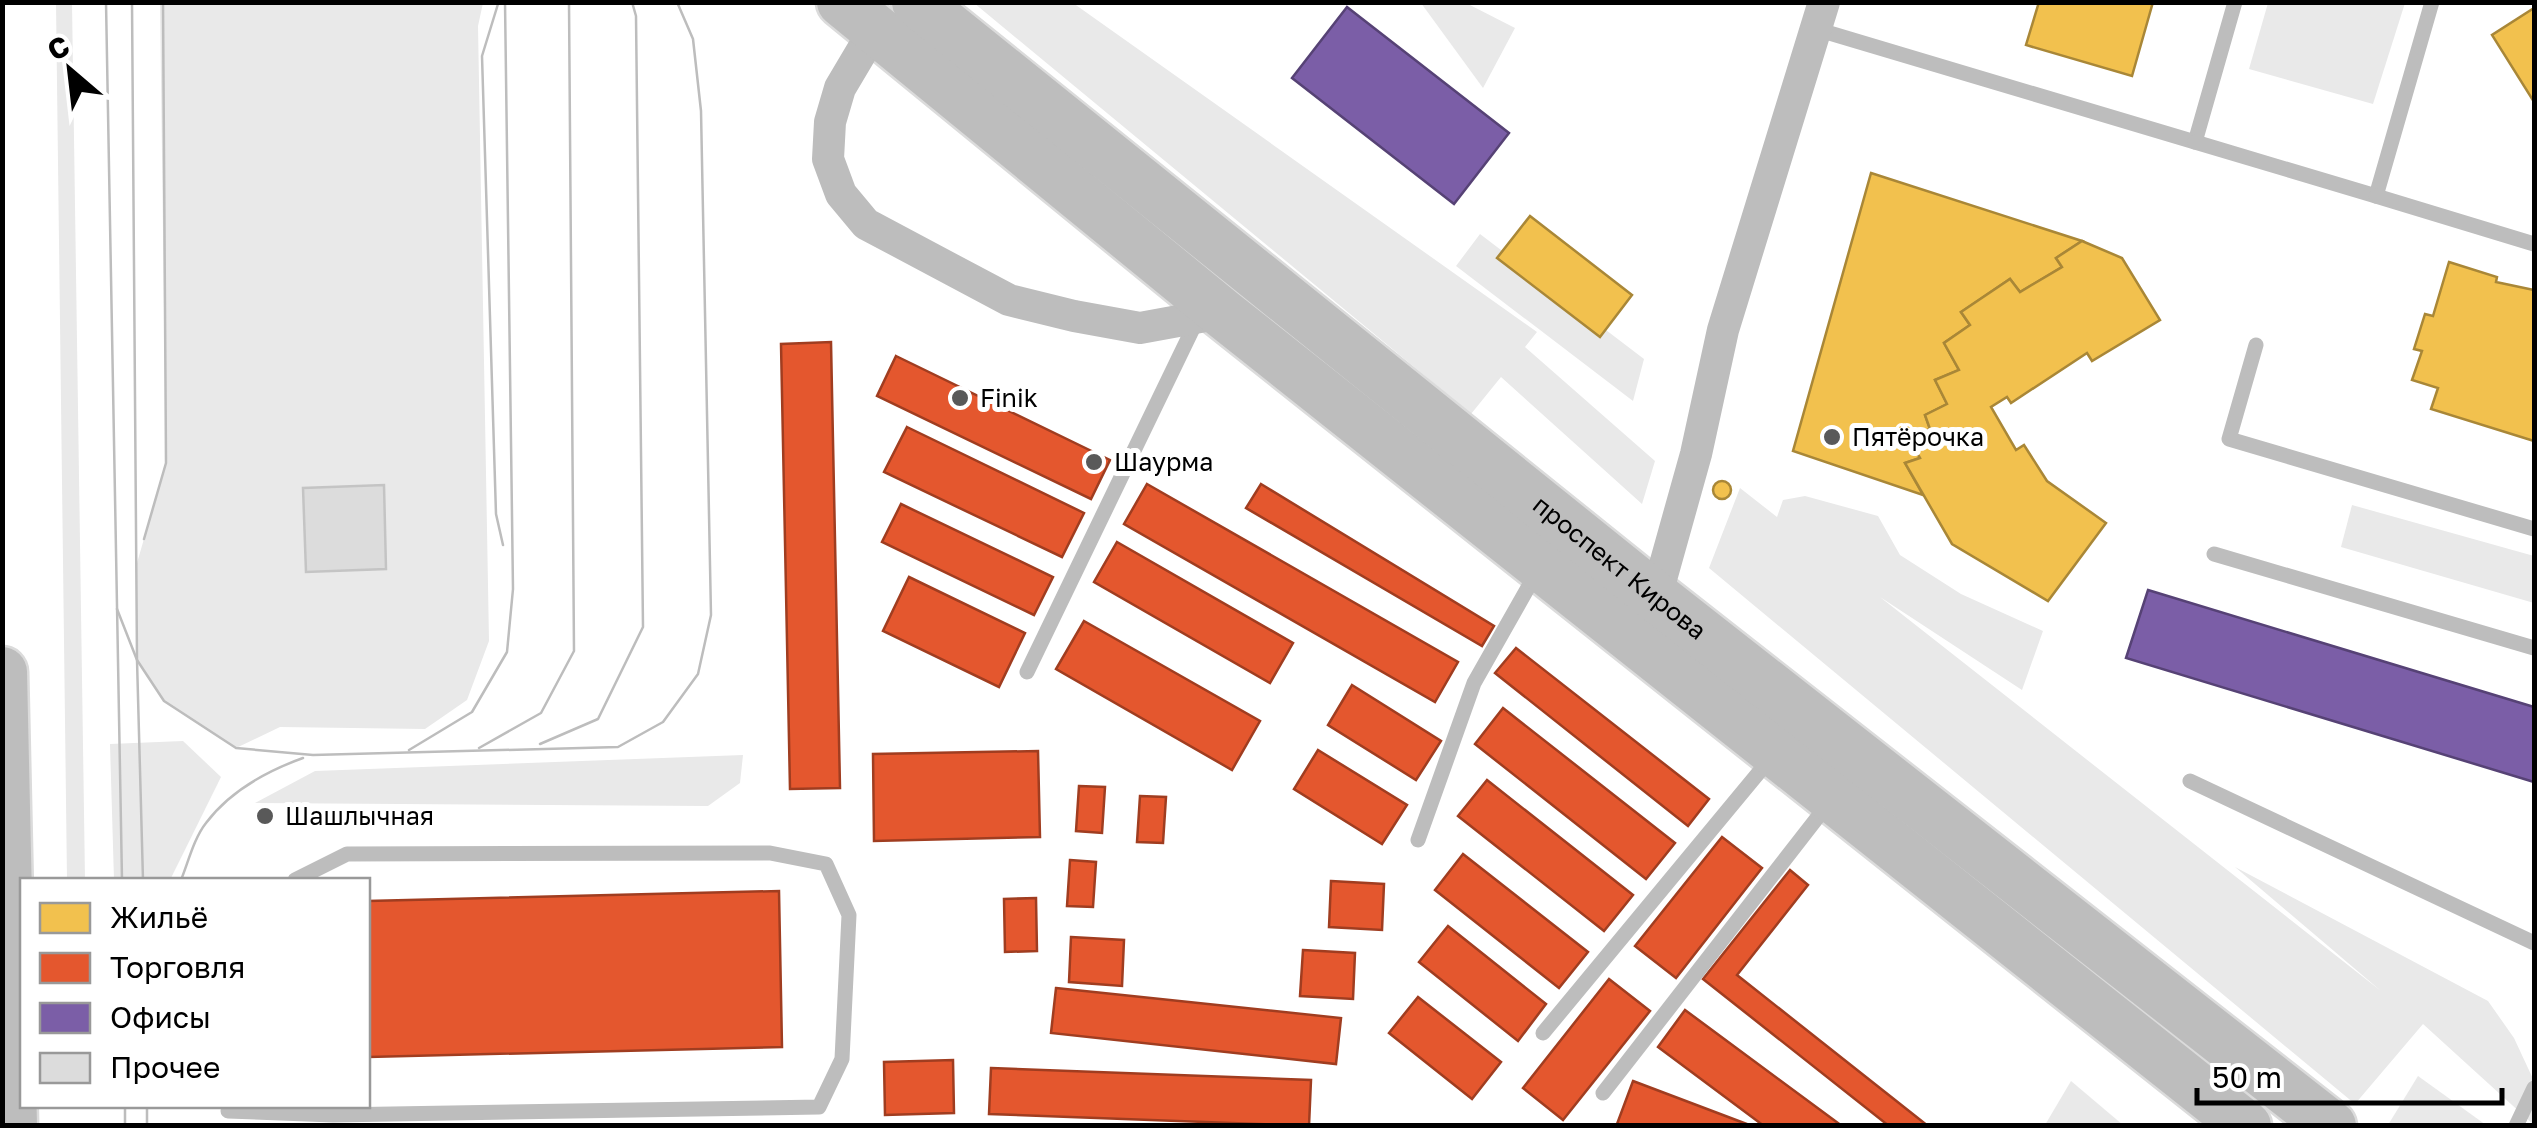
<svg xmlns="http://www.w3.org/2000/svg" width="2537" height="1128" font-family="'Golos Text',sans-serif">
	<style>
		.green { fill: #e9e9e9 }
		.homes { fill: #f2c14e; stroke: #a98737; stroke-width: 2.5 }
		.shops { fill: #e4572e; stroke: #a03d20; stroke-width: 2.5 }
		.offices { fill: #7b5ea7; stroke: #564275; stroke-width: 2.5 }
		.building { fill: #dcdcdc; stroke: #c4c4c4; stroke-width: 2.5 }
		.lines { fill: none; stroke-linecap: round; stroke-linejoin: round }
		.primary-casing { stroke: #dbdbdb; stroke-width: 55 }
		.lane { stroke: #bdbdbd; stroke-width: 15 }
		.street { stroke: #bdbdbd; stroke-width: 32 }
		.primary { stroke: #bdbdbd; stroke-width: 50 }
		.tram { stroke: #bdbdbd; stroke-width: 2.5 }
		.poi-dot { fill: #595959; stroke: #fff; stroke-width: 4 }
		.labels { text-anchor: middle; stroke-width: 10; stroke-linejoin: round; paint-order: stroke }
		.poi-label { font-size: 25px; fill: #000; stroke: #fff; text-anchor: start }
		.street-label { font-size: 25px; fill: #000; stroke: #fff }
	</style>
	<rect width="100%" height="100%" fill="#fff"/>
	<!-- green -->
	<g class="green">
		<path d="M56,3H72L85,880H67Z"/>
		<path d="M160,3H483L478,26L489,641L467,700L425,729L280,727L236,748L164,701L137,660V563L166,463Z"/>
		<path d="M974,3H1073L1537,332L1525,347L1655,461L1642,504L1501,377L1471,414Z"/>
		<path d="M1421,3H1466L1515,28L1483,88Z"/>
		<path d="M2268,3H2405L2373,104L2249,69Z"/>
		<path d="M1480,234L1644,359L1633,401L1456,266Z"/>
		<path d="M1740,488L1777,517L1783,500L1805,496L1878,516L1900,555L1961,594L2043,631L2022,690L1880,597L2381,991L2235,867L2488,1001L2514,1038L2534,1081V1125L2423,1024L2355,1104L1709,568Z"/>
		<path d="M2352,505L2534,556V603L2341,547Z"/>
		<path d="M183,741L221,777L170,880H114L110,744Z"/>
		<path d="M743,755L740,783L708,806L255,803L315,771Z"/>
		<path d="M2418,1076L2486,1125H2388Z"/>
		<path d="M2071,1081L2123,1125H2045Z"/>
	</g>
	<!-- homes -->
	<g class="homes">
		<path d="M2039,2H2153L2132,76L2026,45Z"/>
		<path d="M2534,8V102L2492,35Z"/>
		<path d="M1871,173L2082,241L2056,258L2062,267L2020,292L2010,279L1961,312L1970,325L1944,343L1959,370L1935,380L1947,404L1925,415L1930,429L1909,438L1920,458L1905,463L1923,495L1793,451Z"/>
		<path d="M1530,216L1632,295L1600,337L1497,258Z"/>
		<path d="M2082,241L2122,258L2160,320L2092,361L2087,353L2011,403L2007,397L1991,407L2016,450L2024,445L2047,481L2106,523L2048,601L1952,544L1905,463L1920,458L1909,438L1930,429L1925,415L1947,404L1935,380L1959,370L1944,343L1970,325L1961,312L2010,279L2020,292L2062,267L2056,258Z"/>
		<path d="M2449,262L2497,277L2496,282L2534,290V441L2431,409L2438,388L2412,380L2422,351L2414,349L2425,314L2433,316Z"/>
		<circle cx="1722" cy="490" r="9"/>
	</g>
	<!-- shops -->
	<g class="shops">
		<path d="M831,342L840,788L790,789L781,344Z"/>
		<path d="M896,356L1110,460L1091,499L877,396Z"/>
		<path d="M907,427L1084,513L1062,557L884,472Z"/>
		<path d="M1147,484L1458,662L1435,702L1124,524Z"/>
		<path d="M1261,484L1494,626L1482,646L1246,508Z"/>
		<path d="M901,504L1053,577L1034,615L882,542Z"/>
		<path d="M1117,542L1293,643L1270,683L1094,582Z"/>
		<path d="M909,577L1025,633L999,687L883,631Z"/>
		<path d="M1084,621L1260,721L1232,770L1056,669Z"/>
		<path d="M1516,648L1709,799L1688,826L1495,673Z"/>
		<path d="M1352,685L1441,741L1416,780L1328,725Z"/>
		<path d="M1503,708L1675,843L1646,879L1475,744Z"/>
		<path d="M1318,750L1407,805L1382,844L1294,789Z"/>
		<path d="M1038,751L1040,837L874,841L873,754Z"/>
		<path d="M1487,780L1633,895L1604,931L1458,816Z"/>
		<path d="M1079,786L1105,787L1102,833L1076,831Z"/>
		<path d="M1140,796L1166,797L1163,843L1137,842Z"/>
		<path d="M1722,837L1762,868L1676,978L1635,946Z"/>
		<path d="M1463,854L1588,952L1559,988L1435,890Z"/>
		<path d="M1070,860L1096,862L1093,907L1067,906Z"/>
		<path d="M1790,870L1808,885L1737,975L1928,1126H1889L1703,979Z"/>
		<path d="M1331,881L1384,884L1382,930L1329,927Z"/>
		<path d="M779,891L782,1047L369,1057L368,901Z"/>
		<path d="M1036,898L1037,951L1005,952L1004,899Z"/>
		<path d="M1448,926L1546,1004L1518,1041L1419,962Z"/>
		<path d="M1071,937L1124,940L1122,986L1069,982Z"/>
		<path d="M1303,950L1355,953L1353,999L1300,996Z"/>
		<path d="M1609,979L1650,1011L1563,1120L1523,1088Z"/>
		<path d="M1056,988L1341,1018L1336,1064L1051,1033Z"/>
		<path d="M1418,997L1501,1062L1472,1099L1389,1033Z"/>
		<path d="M1685,1010L1842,1126H1764L1658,1047Z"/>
		<path d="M953,1060L954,1113L885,1115L884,1062Z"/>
		<path d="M991,1068L1311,1080L1309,1126L989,1114Z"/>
		<path d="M1633,1081L1752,1126L1617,1124Z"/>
	</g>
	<!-- offices -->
	<g class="offices">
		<path d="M1347,7L1509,133L1454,204L1292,78Z"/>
		<path d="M2148,590L2534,707V782L2126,658Z"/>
	</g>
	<!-- building -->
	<path class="building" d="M384,485L386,569L306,572L303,488Z"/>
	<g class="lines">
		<defs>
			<g id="primary">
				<path d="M842,2L1222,313L2246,1126"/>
				<path id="s1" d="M917,2L1656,597L2331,1126"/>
				<path d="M2,672L12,1126"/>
			</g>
		</defs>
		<!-- primary casing -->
		<use href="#primary" class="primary-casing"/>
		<!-- lane -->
		<g class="lane">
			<path d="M1816,29L2195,142L2235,2"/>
			<path d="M2195,142L2376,196L2432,2"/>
			<path d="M2376,196L2534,244"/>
			<path d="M2256,345L2229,439L2534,529"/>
			<path d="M2214,554L2534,648"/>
			<path d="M1027,672L1197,320"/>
			<path d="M2190,781L2534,943"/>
			<path d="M1418,840L1474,683L1538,570"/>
			<path d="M1543,1033L1770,759"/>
			<path d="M1603,1093L1828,804"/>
			<path d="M228,1111L333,1115L819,1107L842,1059L849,915L826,864L770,853L347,854L295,880"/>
			<path d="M2516,1126L2534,1088"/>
		</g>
		<!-- street -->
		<g class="street">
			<path d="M875,29L840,88L830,122L828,159L841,194L866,224L1009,300L1074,316L1140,328L1222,313"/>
			<path d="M1656,597L1696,454L1723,330L1824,2"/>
		</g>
		<!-- primary -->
		<use href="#primary" class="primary"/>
		<!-- tram -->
		<g class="tram">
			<path d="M106,2L122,880"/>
			<path d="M132,2L137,660L143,880"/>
			<path d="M498,4L482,56L496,514L503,545"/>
			<path d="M144,539L166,463L163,2"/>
			<path d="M117,609L137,660L164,701L236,748L313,755L618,747L663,722L698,674L711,615L701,111L693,39L677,2"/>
			<path d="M540,744L598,719L643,627L636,16L632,2"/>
			<path d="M479,748L541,713L574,651L569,2"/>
			<path d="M409,750L472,712L507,652L513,589L505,2"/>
			<path d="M181,880C188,863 194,838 206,823C230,791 267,771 303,758"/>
			<path d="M125,1106V1126"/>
			<path d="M147,1106V1126"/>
		</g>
	</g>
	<!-- markers -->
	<g class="poi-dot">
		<circle cx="960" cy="398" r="10"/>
		<circle cx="1832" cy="437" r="10"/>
		<circle cx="1094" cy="462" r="10"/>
		<circle cx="265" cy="816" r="10"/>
	</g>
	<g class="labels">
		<!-- poi labels -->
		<g class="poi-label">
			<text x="980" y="407">Finik</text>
			<text x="1852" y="446">Пятёрочка</text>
			<text x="1114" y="471">Шаурма</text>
			<text x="285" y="825">Шашлычная</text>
		</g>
		<!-- street labels -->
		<g class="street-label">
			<text dy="9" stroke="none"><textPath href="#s1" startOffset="902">проспект Кирова</textPath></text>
		</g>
	</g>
	<!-- border -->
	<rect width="2537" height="1128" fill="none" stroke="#000000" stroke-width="10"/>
	<!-- legend -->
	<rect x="20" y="878" width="350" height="230" fill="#ffffff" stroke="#999999" stroke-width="2.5"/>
	<rect x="40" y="903" width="50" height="30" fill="#f2c14e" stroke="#999999" stroke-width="2.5"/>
	<text x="110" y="928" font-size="30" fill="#000000">Жильё</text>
	<rect x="40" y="953" width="50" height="30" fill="#e4572e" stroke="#999999" stroke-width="2.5"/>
	<text x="110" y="978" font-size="30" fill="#000000">Торговля</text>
	<rect x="40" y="1003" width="50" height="30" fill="#7b5ea7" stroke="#999999" stroke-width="2.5"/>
	<text x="110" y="1028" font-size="30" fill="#000000">Офисы</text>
	<rect x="40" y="1053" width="50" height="30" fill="#dcdcdc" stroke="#999999" stroke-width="2.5"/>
	<text x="110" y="1078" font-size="30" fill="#000000">Прочее</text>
	<!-- north arrow -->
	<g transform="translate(70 70) rotate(332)" stroke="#ffffff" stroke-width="8" paint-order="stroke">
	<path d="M0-8L18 38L0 25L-18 38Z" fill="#000000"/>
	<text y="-15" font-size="28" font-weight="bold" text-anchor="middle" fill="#000000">С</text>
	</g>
	<!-- scale -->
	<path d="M2197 1088v15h305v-15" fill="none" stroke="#000000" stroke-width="5"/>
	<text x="2212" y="1088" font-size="30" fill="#000000" stroke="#ffffff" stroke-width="8" paint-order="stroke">50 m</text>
</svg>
